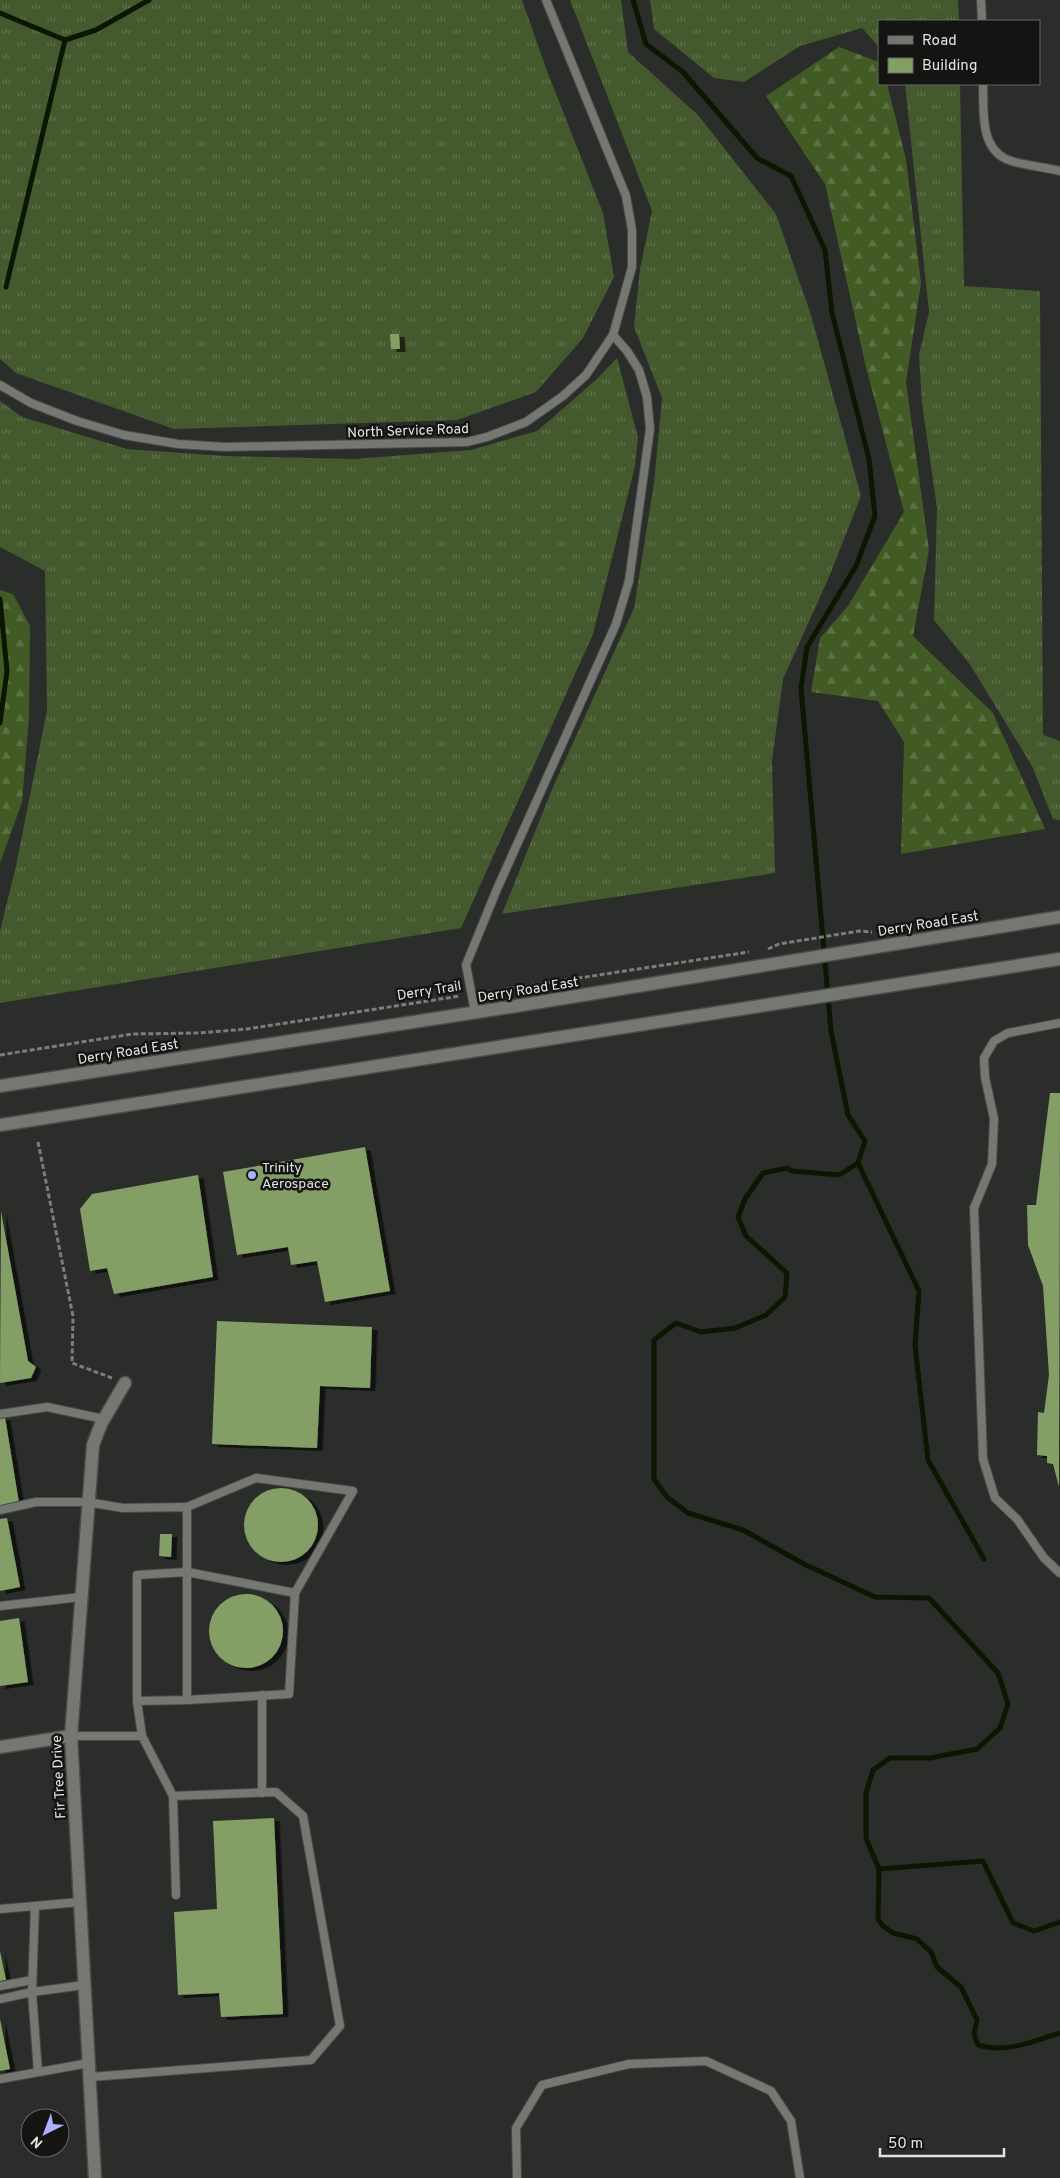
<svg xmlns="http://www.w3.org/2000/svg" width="1060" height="2178" font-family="Overpass,sans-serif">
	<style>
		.grass { fill: url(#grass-tufts) }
		.forest { fill: url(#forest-firs) }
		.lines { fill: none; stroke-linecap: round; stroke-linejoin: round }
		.stream { stroke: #0b1700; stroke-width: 5 }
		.building { fill: #839f66; filter: url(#shadow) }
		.lane-casing { stroke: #4a4b48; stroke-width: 10 }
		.street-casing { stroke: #4a4b48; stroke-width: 15 }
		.secondary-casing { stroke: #4a4b48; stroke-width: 15 }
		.path { stroke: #7b7d7a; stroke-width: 3; stroke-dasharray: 5 2.5; stroke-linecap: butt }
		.lane { stroke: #757773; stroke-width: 8 }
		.street { stroke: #757773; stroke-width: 12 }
		.secondary { stroke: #757773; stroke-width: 12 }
		.poi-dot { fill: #a9b0fc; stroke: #141513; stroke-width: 2 }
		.labels { text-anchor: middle; stroke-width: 5; stroke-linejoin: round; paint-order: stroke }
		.street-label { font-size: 14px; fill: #e3e4e2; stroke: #141513 }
		.poi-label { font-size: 14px; fill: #e3e4e2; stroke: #141513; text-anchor: start }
	</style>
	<defs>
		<pattern id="grass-tufts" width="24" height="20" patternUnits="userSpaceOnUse" patternTransform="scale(1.25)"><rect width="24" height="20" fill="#45592e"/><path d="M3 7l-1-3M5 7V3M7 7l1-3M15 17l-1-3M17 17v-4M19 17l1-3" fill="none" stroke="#60714c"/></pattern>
		<pattern id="forest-firs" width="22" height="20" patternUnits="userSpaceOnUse" patternTransform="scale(1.25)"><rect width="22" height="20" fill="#425b24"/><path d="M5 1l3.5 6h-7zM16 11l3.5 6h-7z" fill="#5d7244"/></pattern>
		<filter id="shadow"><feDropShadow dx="5.5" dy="3" stdDeviation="0" flood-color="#0009"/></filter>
	</defs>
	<rect width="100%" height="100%" fill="#2b2d2a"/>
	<!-- grass -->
	<g class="grass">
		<path d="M0,0H522L547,71L603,213L614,277L583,338L536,392L457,420L174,429L16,373L0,359Z"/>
		<path d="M570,0H621L628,52L698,115L776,214L811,315L861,496L829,577L783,679L772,761L775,873L502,914L553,787L634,608L654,483L662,398L634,327L640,269L652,211Z"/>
		<path d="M650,0H958L959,21H879V47L862,28L800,46L744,82L714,78L654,29Z"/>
		<path d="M905,84H960L964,286L1040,291L1043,735L1060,741V820L1053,819L1032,766L969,663L934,620L937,508L922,403L919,355L929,312Z"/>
		<path d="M617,358L638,437L635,466L593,634L461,928L0,1003V931L16,866L47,710L45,571L0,547V401L22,417L127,449L224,456L354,459L471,450L537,431L597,379Z"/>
	</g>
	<!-- forest -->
	<g class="forest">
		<path d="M839,47L879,62V84H887L906,159L921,283L906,382L929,550L913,636L993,713L1045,829L901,854L904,742L878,701L811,692L820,638L848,606L904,512L865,363L825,184L766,96Z"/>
		<path d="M0,590L13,594L30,626L29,717L22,802L0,863Z"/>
	</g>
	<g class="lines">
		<!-- stream -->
		<g class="stream">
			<path d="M633,0L646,44L683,72L757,158L791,176L825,250L832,313L869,459L875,516L856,566L807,647L801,688L831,1031L848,1115L865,1141L858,1163L839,1175L792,1171L787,1168L763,1173L745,1199L738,1217L746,1236L787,1273L785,1297L766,1315L735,1328L701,1332L676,1323L654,1340V1479L667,1497L688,1513L743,1530L806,1565L875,1597L929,1598L998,1673L1008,1704L1000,1728L977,1749L930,1758H890L873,1770L866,1793V1838L879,1869L878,1919L883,1926L893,1933L917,1939L931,1952L937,1967L961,1987L977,2020L974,2034L978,2045C1007,2054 1033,2041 1060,2033"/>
			<path d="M0,13L65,40L96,30L149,0"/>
			<path d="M6,287L65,40"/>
			<path d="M0,599L7,671L0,723"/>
			<path d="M858,1163L919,1291L915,1345L928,1460L984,1559"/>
			<path d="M879,1869L983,1861L1013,1923L1034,1931L1060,1922"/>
		</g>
	</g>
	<!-- building -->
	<g class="building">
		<path d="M390,334H399L400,349H391Z"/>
		<path d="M1050,1093H1060L1059,1487L1053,1464L1047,1463V1456L1037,1455L1038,1412L1044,1413L1049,1375L1043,1286L1028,1245L1027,1205H1036Z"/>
		<path d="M365,1147L390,1291L325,1302L317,1261L291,1265L288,1247L237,1255L223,1172Z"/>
		<path d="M198,1175L213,1277L114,1294L107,1268L90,1271L80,1209L92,1194Z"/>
		<path d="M1,1211L28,1361L36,1367L31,1378L0,1383Z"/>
		<path d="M217,1321L372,1327L370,1388L320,1386L317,1448L212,1444Z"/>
		<path d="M5,1417L19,1503L0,1506V1418Z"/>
		<circle cx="281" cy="1525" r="37"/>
		<path d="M7,1518L20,1587L0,1591V1519Z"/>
		<path d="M160,1534H172L171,1557L159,1556Z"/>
		<circle cx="246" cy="1631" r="37"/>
		<path d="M19,1618L28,1682L0,1686V1621Z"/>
		<path d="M274,1818L283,2014L221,2017L219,1993L178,1995L174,1912L217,1909L213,1821Z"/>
		<path d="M0,1951L6,1980L0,1981Z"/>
		<path d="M0,2019L10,2069L0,2071Z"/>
	</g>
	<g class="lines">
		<defs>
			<g id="lane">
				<path d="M981,0L982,21"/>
				<path d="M983,84C984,108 979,146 1006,159C1019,165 1045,167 1060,171"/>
				<path d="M0,385L31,403L77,421L124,435L178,444L225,447L467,442L487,437L526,422L563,396L586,375L613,335L632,267V230L626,196L546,0"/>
				<path d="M475,1012L466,965L497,889L616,624L629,581L650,429L647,397L639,370L627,351L613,335"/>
				<path d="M1060,1023L1008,1033L994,1041L984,1058L985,1077L994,1119L992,1164L974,1208L983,1459L995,1498L1017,1519L1044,1558L1060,1573"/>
				<path d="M0,1414L47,1407L104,1419"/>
				<path d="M0,1510L36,1502H87L123,1508L187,1507V1572L295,1593"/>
				<path d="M0,1606L81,1597"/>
				<path d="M262,1695V1793"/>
				<path d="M187,1700L289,1694L295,1593L353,1491L256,1478L187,1507"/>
				<path d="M137,1701L187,1700V1572L137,1575V1701L142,1736L173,1796"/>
				<path d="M71,1736H142"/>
				<path d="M80,1902L35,1906L32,1992L84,1985"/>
				<path d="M0,1909L35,1906"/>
				<path d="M0,1986L32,1980"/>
				<path d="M0,1999L32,1992L38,2072"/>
				<path d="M90,2077L311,2060L340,2026L303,1816L276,1792L173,1796L176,1895"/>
				<path d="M0,2079L89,2063"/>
				<path d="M517,2178L516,2128L542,2085L629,2064L706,2061L771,2091L791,2121L800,2178"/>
			</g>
			<g id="street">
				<path d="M0,1747L71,1736"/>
				<path d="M95,2178L71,1736L93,1445L101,1424L125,1383"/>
			</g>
			<g id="secondary">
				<path d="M0,1086L510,1007L1060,917"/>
				<path d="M0,1125L1060,959"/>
			</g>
		</defs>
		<!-- lane casing -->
		<use href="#lane" class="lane-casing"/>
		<!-- street casing -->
		<use href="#street" class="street-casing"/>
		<!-- secondary casing -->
		<use href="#secondary" class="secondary-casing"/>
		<!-- path -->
		<g class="path">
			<path d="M768,949L779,944L859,931L872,932"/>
			<path d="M481,993L749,952"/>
			<path d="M0,1055L132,1034L199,1033L247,1029L460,996"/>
			<path d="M38,1142L73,1316L72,1363L112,1378"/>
		</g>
		<!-- lane -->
		<use href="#lane" class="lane"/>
		<!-- street -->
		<use href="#street" class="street"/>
		<!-- secondary -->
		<use href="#secondary" class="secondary"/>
	</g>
	<!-- markers -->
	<circle class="poi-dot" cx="252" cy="1175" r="5"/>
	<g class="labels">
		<!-- street labels -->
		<g class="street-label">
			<text transform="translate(408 430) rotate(-2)" y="5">North Service Road</text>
			<text transform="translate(928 923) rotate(-9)" y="5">Derry Road East</text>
			<text transform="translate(528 989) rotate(-9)" y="5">Derry Road East</text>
			<text transform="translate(429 990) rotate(-9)" y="5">Derry Trail</text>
			<text transform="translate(128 1051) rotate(-9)" y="5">Derry Road East</text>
			<text transform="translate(58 1777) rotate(-93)" y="5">Fir Tree Drive</text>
		</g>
		<!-- poi labels -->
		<g class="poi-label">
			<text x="262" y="1172">Trinity<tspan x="262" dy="16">Aerospace</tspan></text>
		</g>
	</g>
	<!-- legend -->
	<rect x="878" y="20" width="162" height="65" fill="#141513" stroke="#676866"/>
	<rect x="888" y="36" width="25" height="8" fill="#757773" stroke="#676866"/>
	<text x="922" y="45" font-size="15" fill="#e3e4e2">Road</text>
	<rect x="888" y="58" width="25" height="15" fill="#839f66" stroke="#676866"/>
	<text x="922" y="70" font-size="15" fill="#e3e4e2">Building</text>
	<!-- north arrow -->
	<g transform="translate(45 2133) rotate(222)"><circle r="24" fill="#141513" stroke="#676866"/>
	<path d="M0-4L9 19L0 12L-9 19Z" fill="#a9b0fc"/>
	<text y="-8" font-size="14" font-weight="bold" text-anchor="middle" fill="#e3e4e2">N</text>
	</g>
	<!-- scale -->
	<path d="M880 2148v8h124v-8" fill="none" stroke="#e3e4e2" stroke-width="2.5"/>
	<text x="888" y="2148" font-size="15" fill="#e3e4e2" stroke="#141513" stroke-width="4" paint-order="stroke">50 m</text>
</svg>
